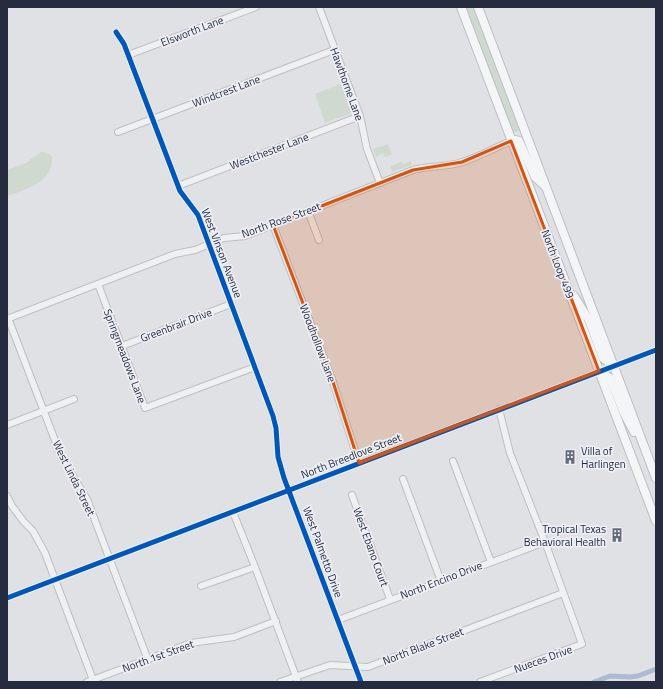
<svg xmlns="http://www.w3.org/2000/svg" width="663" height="689" font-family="'Titillium Web',sans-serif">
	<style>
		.green { fill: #cfd9d0 }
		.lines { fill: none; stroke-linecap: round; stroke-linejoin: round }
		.canal { stroke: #adbad2; stroke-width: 5 }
		.minor-casing { stroke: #bebfc3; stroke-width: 8 }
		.major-casing { stroke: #bcbec3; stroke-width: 10 }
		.minor { stroke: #eff0f2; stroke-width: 6 }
		.major { stroke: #f4f5f6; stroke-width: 8 }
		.cycleway-casing { stroke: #edeff6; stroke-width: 8 }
		.cycleway { stroke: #0057b8; stroke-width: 5 }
		.marked { fill: #d55411; fill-opacity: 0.2; stroke: #d55411; stroke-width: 3; stroke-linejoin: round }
		.labels { text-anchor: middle; stroke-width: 3.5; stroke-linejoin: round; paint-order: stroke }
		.street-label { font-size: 11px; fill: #262c3f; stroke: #edeff6 }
		.poi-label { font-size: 11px; fill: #262c3f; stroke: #edeff6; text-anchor: start }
	</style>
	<rect width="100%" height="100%" fill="#e0e1e5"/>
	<!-- green -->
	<g class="green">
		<path d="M465,7H474L521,130L513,133Z"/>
		<path d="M341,84L352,113L325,123L315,94Z"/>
		<path d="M388,144L392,155L385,157L383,153L376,157L373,149Z"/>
		<path d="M41,152C46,152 49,153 52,157C54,182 25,190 7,196V170L26,163Z"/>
		<path d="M400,161L402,162L403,164L411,161L412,165L392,172L390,166L395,165V164L399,163Z"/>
	</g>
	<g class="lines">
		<!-- canal -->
		<path class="canal" d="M594,682L610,676L630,677L638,676L656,669"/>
		<defs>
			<g id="minor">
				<path d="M319,7L360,116L367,149L380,183"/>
				<path d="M116,32L124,44L180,191L198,215L273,416L276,428L278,457L284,478L361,682"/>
				<path d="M128,55L256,7"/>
				<path d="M118,132L334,50"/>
				<path d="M178,186L360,116"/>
				<path d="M308,211L319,240"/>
				<path d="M273,225L333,382L359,463"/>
				<path d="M98,284L145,408L255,367"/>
				<path d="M8,318L61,456L88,501L91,510L148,660"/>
				<path d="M7,319L175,254L195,250L224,238L245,236L413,170C428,166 444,167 459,163C477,158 494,148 511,141"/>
				<path d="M122,346L231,304"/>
				<path d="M7,425L74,399"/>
				<path d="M453,461L491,562"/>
				<path d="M403,479L441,581"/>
				<path d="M352,495L390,599"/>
				<path d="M7,496L12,506L24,522L33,531L45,553L93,680"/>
				<path d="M233,512L255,567L298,682"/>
				<path d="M201,586L255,567"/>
				<path d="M7,598L656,350"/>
				<path d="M338,620L545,542"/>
				<path d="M87,682L191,643L234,637L276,621"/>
				<path d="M280,682L330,665L368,667L563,593"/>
				<path d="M480,682L582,644L545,542L510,453L499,409"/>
			</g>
			<g id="major">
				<path d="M461,7L656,521"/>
				<path d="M478,7L656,478"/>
				<path d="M511,141L515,140L519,141L535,177L545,186"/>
				<path d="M574,296L589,320L603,358L613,366"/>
				<path d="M599,371L610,378L624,413L634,432"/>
			</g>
		</defs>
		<!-- minor casing -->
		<use href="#minor" class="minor-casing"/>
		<!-- major casing -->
		<use href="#major" class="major-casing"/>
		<!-- minor -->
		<use href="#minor" class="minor"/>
		<!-- major -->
		<use href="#major" class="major"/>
		<defs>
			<g id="cycleway">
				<path d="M116,32L124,44L180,191L198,215L273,416L276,428L278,457L284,478L361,682"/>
				<path d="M7,598L656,350"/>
			</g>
		</defs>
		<!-- cycleway casing -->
		<use href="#cycleway" class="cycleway-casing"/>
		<!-- cycleway -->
		<use href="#cycleway" class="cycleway"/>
	</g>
	<!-- marked area -->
	<path class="marked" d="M511,141L599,371L359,463L333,382L273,225L413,170L462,162Z"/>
	<!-- icons -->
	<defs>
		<symbol id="building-bare" viewBox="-9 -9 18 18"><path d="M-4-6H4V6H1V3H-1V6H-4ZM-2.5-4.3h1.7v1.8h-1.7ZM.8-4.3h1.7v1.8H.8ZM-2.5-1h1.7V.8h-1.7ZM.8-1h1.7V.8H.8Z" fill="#676b79" stroke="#edeff6" stroke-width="2.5" paint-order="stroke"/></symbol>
	</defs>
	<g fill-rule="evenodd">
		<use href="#building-bare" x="560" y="447" width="20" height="20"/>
		<use href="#building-bare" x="607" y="525" width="20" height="20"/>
	</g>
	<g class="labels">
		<!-- street labels -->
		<g class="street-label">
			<text transform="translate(192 31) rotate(-21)" y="4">Elsworth Lane</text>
			<text transform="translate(347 84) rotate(70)" y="4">Hawthorne Lane</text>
			<text transform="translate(226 91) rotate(-21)" y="4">Windcrest Lane</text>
			<text transform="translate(269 151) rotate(-21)" y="4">Westchester Lane</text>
			<text transform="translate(281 220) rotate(-20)" y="4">North Rose Street</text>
			<text transform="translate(222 253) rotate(69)" y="4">West Vinson Avenue</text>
			<text transform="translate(558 264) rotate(69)" y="4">North Loop 499</text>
			<text transform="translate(176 325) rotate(-21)" y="4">Greenbrair Drive</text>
			<text transform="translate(318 343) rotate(69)" y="4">Woodhollow Lane</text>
			<text transform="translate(125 356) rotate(69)" y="4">Springmeadows Lane</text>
			<text transform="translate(351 456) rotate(-21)" y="4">North Breedlove Street</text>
			<text transform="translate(74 478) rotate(64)" y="4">West Linda Street</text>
			<text transform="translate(371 547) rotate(70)" y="4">West Ebano Court</text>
			<text transform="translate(323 552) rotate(70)" y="4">West Palmetto Drive</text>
			<text transform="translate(441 580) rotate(-21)" y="4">North Encino Drive</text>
			<text transform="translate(423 646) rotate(-21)" y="4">North Blake Street</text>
			<text transform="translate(158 656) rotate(-20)" y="4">North 1st Street</text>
			<text transform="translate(543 659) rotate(-20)" y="4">Nueces Drive</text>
		</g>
		<!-- poi labels -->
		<g class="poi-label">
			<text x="581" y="455">Villa of<tspan x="581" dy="13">Harlingen</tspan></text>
			<text x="606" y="533" text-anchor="end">Tropical Texas<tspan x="606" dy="13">Behavioral Health</tspan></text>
		</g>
	</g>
	<!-- border -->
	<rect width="663" height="689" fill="none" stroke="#262c3f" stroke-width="16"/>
</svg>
